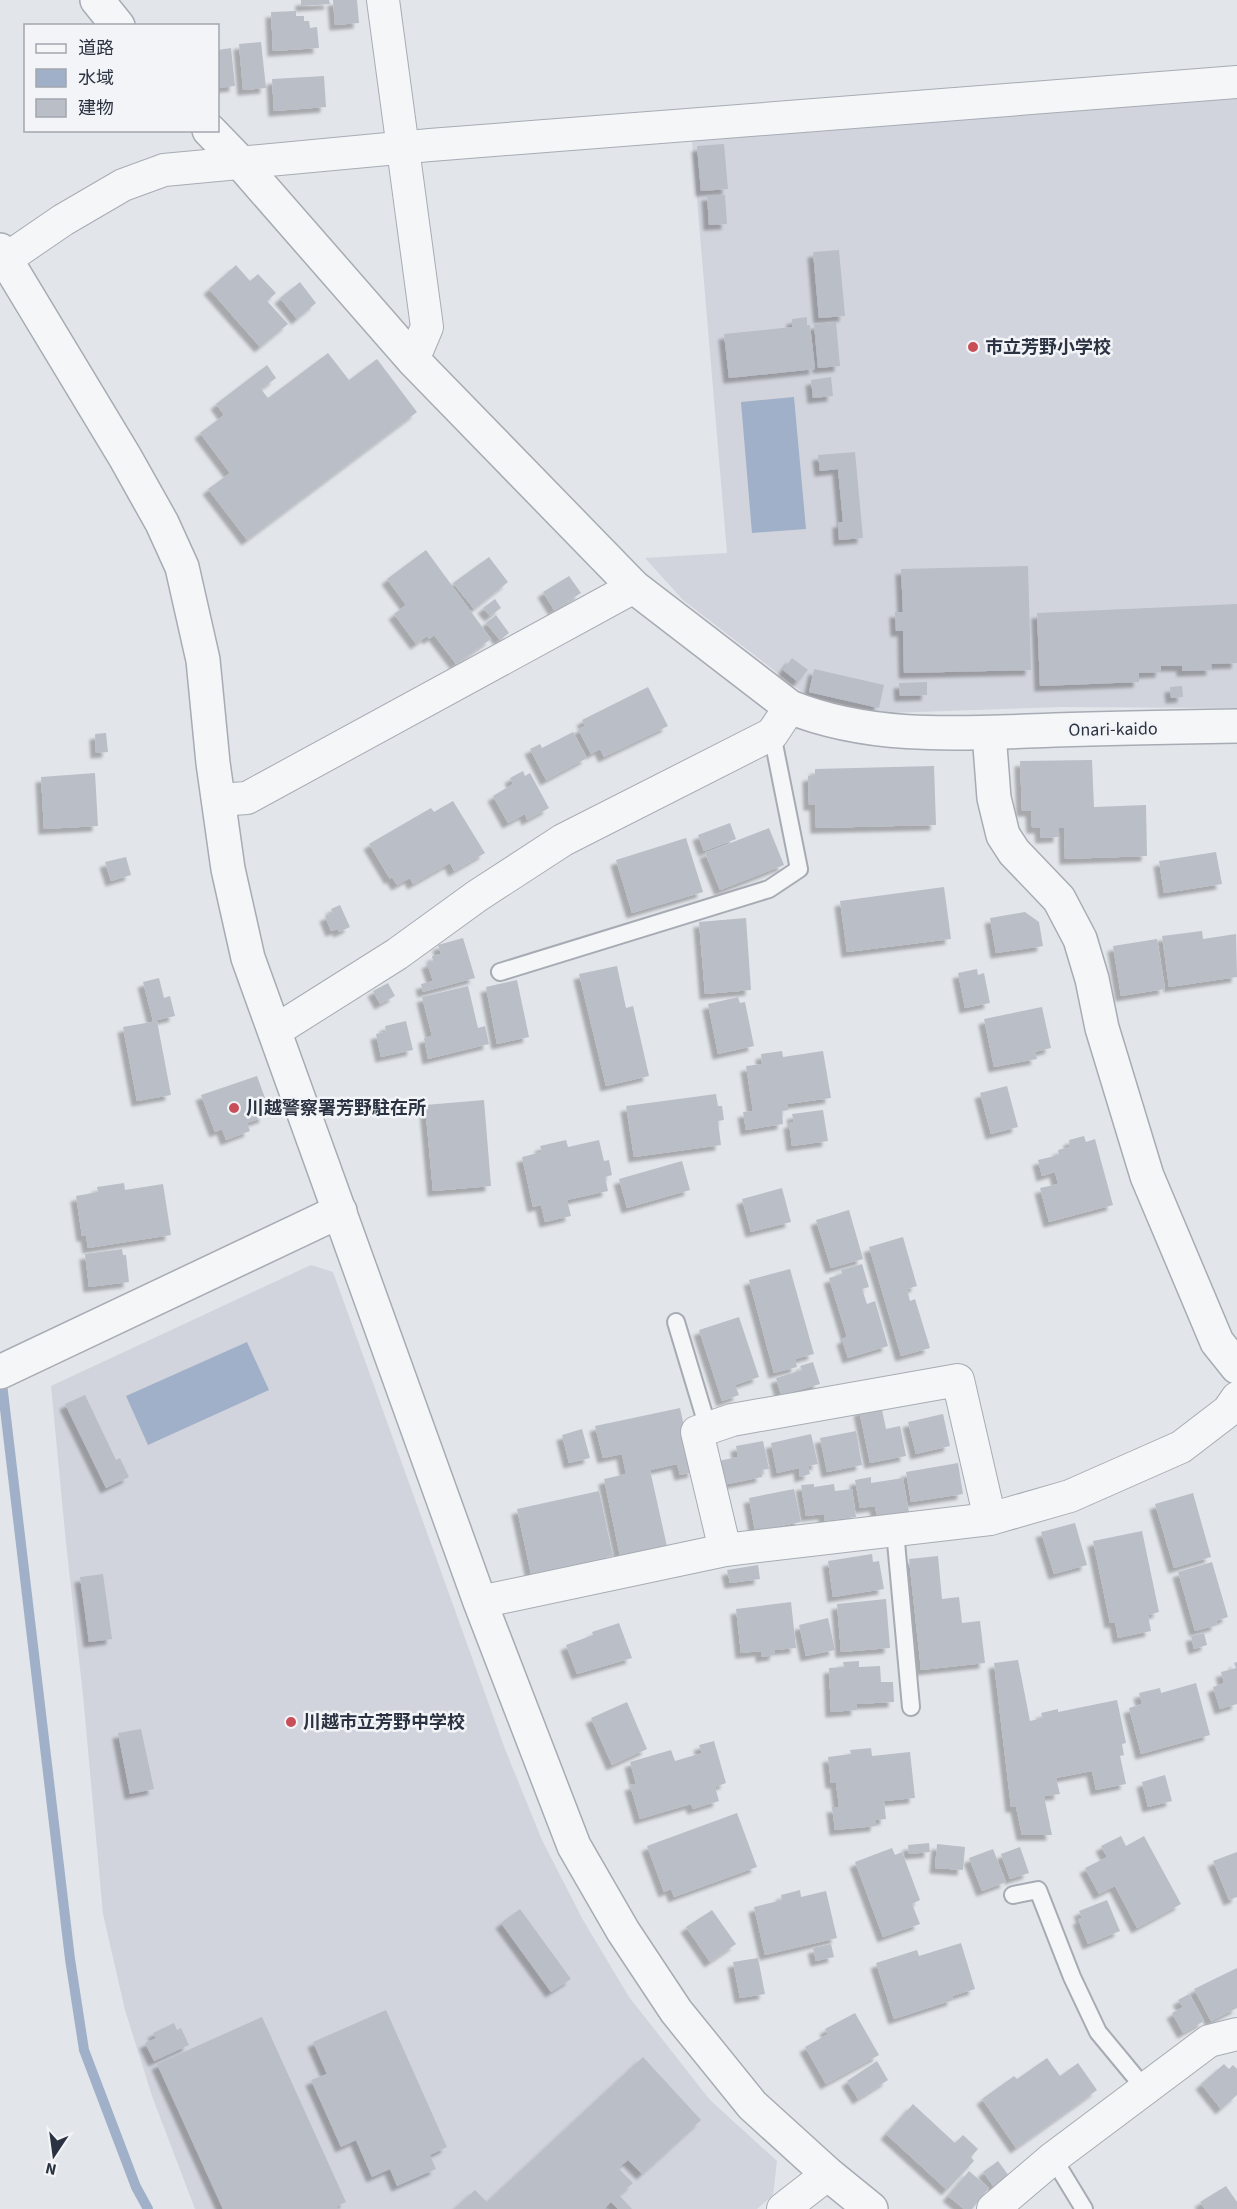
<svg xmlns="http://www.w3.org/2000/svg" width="1237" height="2209" font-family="'Source Sans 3','Noto Sans JP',sans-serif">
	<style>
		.built { fill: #d1d4dc }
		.water { fill: #a0b0c8 }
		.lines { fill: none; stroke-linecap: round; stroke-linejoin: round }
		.stream { stroke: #a0b0c8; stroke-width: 10 }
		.building { fill: #babec7; filter: url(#shadow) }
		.service-casing { stroke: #a7acb4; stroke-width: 20 }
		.minor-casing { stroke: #a7acb4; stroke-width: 34 }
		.tertiary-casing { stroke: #a7acb4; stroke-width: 36 }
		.service { stroke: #f5f6f8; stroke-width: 16 }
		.minor { stroke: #f5f6f8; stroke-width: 32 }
		.tertiary { stroke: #f5f6f8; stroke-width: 33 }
		.poi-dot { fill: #c84f57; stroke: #f2f4f7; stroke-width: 2 }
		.labels { text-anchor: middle; stroke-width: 5; stroke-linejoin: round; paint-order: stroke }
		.poi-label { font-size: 18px; font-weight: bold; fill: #2b3241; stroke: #f2f4f7; text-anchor: start }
		.street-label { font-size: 18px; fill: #2b3241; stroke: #f2f4f7 }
	</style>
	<defs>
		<filter id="shadow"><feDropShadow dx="-5.5" dy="5.5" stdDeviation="1.5" flood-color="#0004"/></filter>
	</defs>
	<rect width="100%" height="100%" fill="#e2e5ea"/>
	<!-- built -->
	<g class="built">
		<path d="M1237,97V708L1062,707L889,713L853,707L819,699L802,692L683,600L645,558L727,553L692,141Z"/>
		<path d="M311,1265L333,1272L505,1749L542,1840L583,1920L629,1997L710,2100L777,2161L773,2195L757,2209H195L152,2096L125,2010L103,1914L83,1695L66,1543L51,1386Z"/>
	</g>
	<!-- water -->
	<g class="water">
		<path d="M794,397L806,529L752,533L741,402Z"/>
		<path d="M247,1342L269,1390L148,1445L126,1396Z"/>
	</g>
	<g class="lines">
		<!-- stream -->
		<path class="stream" d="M1,1375L70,1959L84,2050L136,2187L148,2209"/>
	</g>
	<!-- building -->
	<g class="building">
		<path d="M301,0H329L330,4L301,6Z"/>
		<path d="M333,0H357L359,23L335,25Z"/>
		<path d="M296,11V16H304V21H309L310,28L317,27L319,48L273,51L271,12Z"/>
		<path d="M261,42L266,88L243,90L239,44Z"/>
		<path d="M231,48L235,86L218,88V50Z"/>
		<path d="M324,76L326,107L274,111L272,79Z"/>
		<path d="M724,144L728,189L701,191L697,146Z"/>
		<path d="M707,195H725L727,224L709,225Z"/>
		<path d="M839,250L845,316L819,318L813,252Z"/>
		<path d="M236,265L250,281L258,274L276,293L267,301L288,324L260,347L209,289Z"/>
		<path d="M300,282L316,303L297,319L280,298Z"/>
		<path d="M807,317V325H810L815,369L729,378L724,334L792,327V319Z"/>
		<path d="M836,322L840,366L818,368L814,324Z"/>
		<path d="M328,353L349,380L377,359L417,412L247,540L208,489L230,473L200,433L224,415L216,404L267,365L276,378L261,389L268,398Z"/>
		<path d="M831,377L833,396L813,398L811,380Z"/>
		<path d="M855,452L863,538L839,540L838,522H843L838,469L820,471L818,455Z"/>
		<path d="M426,550L491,639L456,664L434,635L429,639L427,636L416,644L394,614L406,605L387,579Z"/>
		<path d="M489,557L508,582L474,609L453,583Z"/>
		<path d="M1028,566L1031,670L904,673L903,631H896L895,612H903L901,569Z"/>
		<path d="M569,576L581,593L554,610L543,592Z"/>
		<path d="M495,599L501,608L490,616L483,608Z"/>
		<path d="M1237,604V663L1211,664L1212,670L1182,671V666H1161V672L1139,673V682L1040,686L1037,613Z"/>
		<path d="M496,615L509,633L500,640L486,623Z"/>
		<path d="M792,658L808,670L798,682L783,670Z"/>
		<path d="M814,669L884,685L879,708L809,692Z"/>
		<path d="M927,682V695L900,696L899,683Z"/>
		<path d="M1182,686L1183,697L1171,698L1170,687Z"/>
		<path d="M648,687L668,726L604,757L600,749L591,754L578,729L585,726L582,720Z"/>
		<path d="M573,732L587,758L546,780L530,749L540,744L542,748Z"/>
		<path d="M106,733L108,752L96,753L95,734Z"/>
		<path d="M1092,760L1094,807L1146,805L1147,856L1065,859L1064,828L1059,827V837L1041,838L1040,828H1032L1031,811H1022L1020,761Z"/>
		<path d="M934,766L936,825L816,828L815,805H809L808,776L815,775V769Z"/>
		<path d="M523,771L525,776L530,773L549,808L527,820L525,814L508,823L493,796L513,784L510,778Z"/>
		<path d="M95,773L98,826L44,829L41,777Z"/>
		<path d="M453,801L485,853L454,871L450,863L413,884L410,878L397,885L392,877L390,879L369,844L431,808L434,812Z"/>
		<path d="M730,823L736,839L704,851L698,835Z"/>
		<path d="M769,828L784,865L720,890L705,853Z"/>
		<path d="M686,838L703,892L632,913L616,860Z"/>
		<path d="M1216,852L1222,884L1164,893L1159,861Z"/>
		<path d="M126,857L131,875L111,881L105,862Z"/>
		<path d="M944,887L951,939L847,952L840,901Z"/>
		<path d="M340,905L350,927L339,932L338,929L331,931L325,916L333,913L331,909Z"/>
		<path d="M1025,912L1039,922L1043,946L996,953L990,918Z"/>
		<path d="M746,918L751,990L705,994L699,922Z"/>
		<path d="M1202,931L1203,939L1236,934L1237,977L1169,987L1162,936Z"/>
		<path d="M463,938L475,978L423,992L421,984L433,981L427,963L433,961L432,956L441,954L438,945Z"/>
		<path d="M1157,939L1165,989L1121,996L1113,946Z"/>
		<path d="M617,966L626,1008L633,1006L649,1076L606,1086L579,974Z"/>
		<path d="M977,969L978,975L984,973L990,1003L965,1008L958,973Z"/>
		<path d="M159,978L164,998L170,996L175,1016L153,1021L143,982Z"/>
		<path d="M517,980L529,1037L497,1044L486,987Z"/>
		<path d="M388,983L395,996L380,1004L373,991Z"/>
		<path d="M468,986L478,1028L485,1026L489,1044L428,1059L424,1038L432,1036L422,997Z"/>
		<path d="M738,997L740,1003L745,1002L754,1046L718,1054L708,1004Z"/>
		<path d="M1042,1007L1051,1048L1035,1052L1037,1059L994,1067L984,1019Z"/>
		<path d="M157,1021L171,1095L137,1101L123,1027Z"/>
		<path d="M406,1021L413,1050L381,1057L376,1034L386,1032L385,1026Z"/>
		<path d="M782,1051L783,1057L823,1051L831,1098L787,1104L788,1110L782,1111L783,1124L746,1130L743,1112L753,1111L746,1066L762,1064L761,1054Z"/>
		<path d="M257,1076L265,1098L259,1100L265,1117L247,1123L250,1131L226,1140L222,1129L215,1132L201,1095Z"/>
		<path d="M1007,1086L1018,1127L991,1134L980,1093Z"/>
		<path d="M716,1094L718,1106H722L724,1120L718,1121L721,1145L634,1157L626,1106Z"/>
		<path d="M484,1100L491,1186L433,1191L425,1105Z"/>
		<path d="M823,1110L828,1141L792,1146L789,1123L794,1122L792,1114Z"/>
		<path d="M1084,1136L1086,1142L1095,1139L1113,1205L1049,1222L1040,1188L1058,1184L1055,1172L1042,1176L1038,1160L1059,1155L1058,1150L1070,1147L1069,1140Z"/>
		<path d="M566,1140L568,1147L599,1140L604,1161L609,1160L612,1175L605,1177L608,1191L567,1200L571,1216L545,1222L541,1205L533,1207L522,1157L542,1152L540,1146Z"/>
		<path d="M682,1161L690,1190L627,1208L619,1179Z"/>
		<path d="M124,1183L125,1190L163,1184L171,1235L88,1248L86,1236H82L76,1196L98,1192L97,1187Z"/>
		<path d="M782,1188L791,1222L751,1232L742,1199Z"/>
		<path d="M849,1210L863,1259L831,1268L816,1220Z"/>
		<path d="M903,1237L917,1286L907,1289L910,1301L915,1299L930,1348L901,1356L869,1247Z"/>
		<path d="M122,1249L123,1255H126L129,1282L89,1287L85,1254Z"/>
		<path d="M862,1264L869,1287L862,1289L867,1304L875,1301L888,1346L848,1358L842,1339L847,1337L829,1278L842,1274L841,1270Z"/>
		<path d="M790,1269L814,1354L795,1359L797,1367L774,1373L749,1280Z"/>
		<path d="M739,1317L759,1377L735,1385L739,1395L722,1401L699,1330Z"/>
		<path d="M813,1362L820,1384L781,1395L776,1378L802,1370L800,1366Z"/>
		<path d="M85,1395L116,1460L120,1458L129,1477L106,1488L65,1404Z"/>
		<path d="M881,1405L886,1429L900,1426L906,1456L870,1463L859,1410Z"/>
		<path d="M680,1408L694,1472L680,1475L677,1464L650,1470L668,1551L621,1561L604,1479L626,1474L622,1454L603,1458L595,1426Z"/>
		<path d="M943,1414L950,1446L916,1454L908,1422Z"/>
		<path d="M582,1429L590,1458L569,1463L562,1435Z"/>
		<path d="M856,1431L862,1465L827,1472L820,1438Z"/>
		<path d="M811,1434L818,1464L808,1466L810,1474L800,1477L799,1468L777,1473L771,1443Z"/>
		<path d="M763,1441L769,1469L761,1470L762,1477L723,1485L718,1461L738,1457L736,1446Z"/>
		<path d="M958,1463L963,1494L911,1502L906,1472Z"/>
		<path d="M871,1477V1483L903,1478L909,1512L877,1517L875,1506L860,1508L855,1480Z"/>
		<path d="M814,1484V1487L834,1484L835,1491L852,1489L856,1517L824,1521V1514L806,1516L801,1485Z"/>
		<path d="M794,1489L801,1522L755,1531L749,1498Z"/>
		<path d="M599,1491L613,1556L531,1574L517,1509Z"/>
		<path d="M1193,1493L1211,1557L1174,1568L1155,1504Z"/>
		<path d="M1075,1523L1087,1565L1054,1574L1041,1532Z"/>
		<path d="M1142,1531L1159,1612L1148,1615L1151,1631L1118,1638L1115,1622L1110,1623L1093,1541Z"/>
		<path d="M872,1554L873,1562L879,1561L884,1589L833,1597L828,1561Z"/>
		<path d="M938,1556L942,1599L959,1597L962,1623L980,1621L985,1663L921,1670L909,1559Z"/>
		<path d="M1212,1562L1228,1617L1216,1621L1217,1625L1195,1631L1178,1572Z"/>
		<path d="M758,1565L760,1579L730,1583L727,1570Z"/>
		<path d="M103,1574L112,1639L89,1642L80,1577Z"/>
		<path d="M886,1599L890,1648L841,1652L837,1604Z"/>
		<path d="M791,1602L796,1648L775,1650V1655L761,1657V1651L741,1653L736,1609Z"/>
		<path d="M828,1618L835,1650L806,1656L799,1625Z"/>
		<path d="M619,1623L632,1658L577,1674L566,1645L593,1635L592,1632Z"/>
		<path d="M1204,1633L1207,1645L1194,1649L1191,1636Z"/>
		<path d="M1018,1660L1030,1721L1043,1718L1041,1713L1058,1709V1712L1117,1700L1126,1743L1122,1744L1124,1755L1120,1756L1126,1784L1096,1790L1092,1771L1056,1778L1060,1794L1044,1796L1052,1835H1022L1016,1807H1011L994,1663Z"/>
		<path d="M859,1661V1667L880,1666L881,1682H893L894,1702L856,1704L857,1710L831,1712L829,1668L844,1667L843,1662Z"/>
		<path d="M1237,1662V1704L1220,1709L1213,1687L1224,1683L1221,1672L1236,1668L1234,1663Z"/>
		<path d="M1196,1683L1210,1735L1141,1754L1129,1708L1142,1704L1139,1693L1160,1688L1161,1693Z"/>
		<path d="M627,1702L647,1749L612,1765L591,1718Z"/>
		<path d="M141,1729L154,1789L130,1794L118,1733Z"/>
		<path d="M714,1741L726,1783L715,1787L719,1801L693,1809L691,1804L640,1819L630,1785L636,1784L630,1762L671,1750L675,1761L702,1753L699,1745Z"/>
		<path d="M871,1748L872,1756L910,1752L915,1798L884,1801L886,1819L876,1820V1826L835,1830L832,1807H839L836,1783H831L828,1757L851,1754L850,1750Z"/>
		<path d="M1165,1775L1172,1801L1148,1807L1142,1782Z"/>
		<path d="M737,1813L757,1867L674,1897L671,1889L664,1892L647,1846Z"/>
		<path d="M1121,1836L1126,1846L1144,1836L1181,1904L1137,1928L1115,1886L1099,1894L1085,1868L1107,1857L1101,1846Z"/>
		<path d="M929,1843L930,1852L909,1854L908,1845Z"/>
		<path d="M937,1844L965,1847L963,1870L935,1868Z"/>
		<path d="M1020,1847L1029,1873L1010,1879L1001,1854Z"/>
		<path d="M892,1848L895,1855L902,1852L920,1900L912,1904L920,1924L883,1937L855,1862Z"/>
		<path d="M993,1849L1006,1882L982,1891L969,1858Z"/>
		<path d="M1237,1852V1897L1229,1900L1213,1861Z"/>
		<path d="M800,1890L801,1897L826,1891L837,1938L765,1955L754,1907L782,1900L781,1895Z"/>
		<path d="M1107,1900L1120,1931L1088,1944L1078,1919L1082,1918L1079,1911Z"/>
		<path d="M520,1909L571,1979L551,1992L501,1923Z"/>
		<path d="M712,1910L736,1944L710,1962L686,1927Z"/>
		<path d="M961,1943L975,1989L952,1996L953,2000L894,2019L876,1963L917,1950L919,1956Z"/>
		<path d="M831,1944L834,1957L816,1961L813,1948Z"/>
		<path d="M758,1958L765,1994L740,1998L733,1962Z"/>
		<path d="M1237,1968V2008L1211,2021L1194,1989Z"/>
		<path d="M1189,1994L1204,2021L1183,2033L1172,2013L1183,2007L1178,2000Z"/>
		<path d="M386,2010L447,2147L430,2155L436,2169L397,2186L390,2169L372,2177L356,2140L341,2147L311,2080L327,2074L313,2042Z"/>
		<path d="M855,2013L879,2055L826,2084L805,2047L828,2034L825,2029Z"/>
		<path d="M262,2017L346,2202L337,2206L338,2209H223L157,2064Z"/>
		<path d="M174,2023L177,2030L181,2028L189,2045L154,2061L145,2043L156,2038L153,2033Z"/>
		<path d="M643,2057L701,2120L642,2174L628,2160L618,2168L633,2183L619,2195L632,2209H618L611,2202L604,2209H454L475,2190L487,2202Z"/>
		<path d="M1047,2058L1060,2076L1078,2063L1097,2090L1016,2148L982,2099L1014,2076L1017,2079Z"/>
		<path d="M877,2061L888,2080L858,2099L847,2081Z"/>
		<path d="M1224,2064L1229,2069L1233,2065L1237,2069V2095L1221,2109L1201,2084Z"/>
		<path d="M913,2104L955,2143L963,2135L978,2149L971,2157L974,2161L947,2190L886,2134Z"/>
		<path d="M998,2161L1009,2176L994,2187L983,2172Z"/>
		<path d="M969,2171L989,2188L972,2209H964L948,2196Z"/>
		<path d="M1226,2186L1237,2202V2209H1205L1200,2202Z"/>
	</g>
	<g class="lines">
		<defs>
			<g id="service">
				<path d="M500,972L769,889L799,869L772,734"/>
				<path d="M676,1322L708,1428"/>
				<path d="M895,1531L911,1707"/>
				<path d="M1013,1895L1038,1890L1072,1977L1098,2032L1146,2090"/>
				<path d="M1053,2158L1084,2209"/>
			</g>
			<g id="minor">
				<path d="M383,0L427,327L413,360"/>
				<path d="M6,259L63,220L123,185L164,170L430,145L1237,82"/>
				<path d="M218,800L247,798L634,587"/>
				<path d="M275,1031L397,954L477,896L563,840L772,734L790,707"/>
				<path d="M725,1550L697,1432L732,1420L958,1380L990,1519"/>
				<path d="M480,1602L725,1550L990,1519L1070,1496L1181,1447L1228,1411L1237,1398"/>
				<path d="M783,2209L828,2174"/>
				<path d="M993,2209L1053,2158L1209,2041L1237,2034"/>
			</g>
			<g id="tertiary">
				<path d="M97,0L118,26"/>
				<path d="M209,130L240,162L413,360L634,587L790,707C874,741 967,733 1055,730C1116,728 1176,727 1237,726"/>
				<path d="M0,250L125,457L162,523L182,567L203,660L213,763L228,869L248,958L480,1602L574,1846L623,1931L676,2011L752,2105L828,2174L871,2209"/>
				<path d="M989,733L994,798L1003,835L1014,852L1059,899L1080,939L1092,979L1102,1028L1147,1176L1217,1342L1237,1367"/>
				<path d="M0,1372L340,1211"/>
			</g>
		</defs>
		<!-- service casing -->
		<use href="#service" class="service-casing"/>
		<!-- minor casing -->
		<use href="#minor" class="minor-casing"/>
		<!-- tertiary casing -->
		<use href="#tertiary" class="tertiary-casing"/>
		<!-- service -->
		<use href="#service" class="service"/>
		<!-- minor -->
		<use href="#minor" class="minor"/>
		<!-- tertiary -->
		<use href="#tertiary" class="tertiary"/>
	</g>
	<!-- markers -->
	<g class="poi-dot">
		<circle cx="973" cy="347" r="6"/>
		<circle cx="234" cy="1108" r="6"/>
		<circle cx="291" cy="1722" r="6"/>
	</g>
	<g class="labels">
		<!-- poi labels -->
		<g class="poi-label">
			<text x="985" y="353">市立芳野小学校</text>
			<text x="246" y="1114">川越警察署芳野駐在所</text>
			<text x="303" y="1728">川越市立芳野中学校</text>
		</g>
		<!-- street labels -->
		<g class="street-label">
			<text transform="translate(1113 729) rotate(-1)" y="6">Onari-kaido</text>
		</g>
	</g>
	<!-- legend -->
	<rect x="24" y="24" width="195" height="108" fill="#f2f4f7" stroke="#a2a6ae" stroke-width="1.5"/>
	<rect x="36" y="44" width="30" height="9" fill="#f5f6f8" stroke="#a2a6ae" stroke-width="1.5"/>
	<text x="78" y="54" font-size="18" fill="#2b3241">道路</text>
	<rect x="36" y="69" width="30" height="18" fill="#a0b0c8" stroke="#a2a6ae" stroke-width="1.5"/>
	<text x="78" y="84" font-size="18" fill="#2b3241">水域</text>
	<rect x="36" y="99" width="30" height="18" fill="#babec7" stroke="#a2a6ae" stroke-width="1.5"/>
	<text x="78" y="114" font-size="18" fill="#2b3241">建物</text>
	<!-- north arrow -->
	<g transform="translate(54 2155) rotate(193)" stroke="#f2f4f7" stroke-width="4.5" paint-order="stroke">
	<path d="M0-4.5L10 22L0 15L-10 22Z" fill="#2b3241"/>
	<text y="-9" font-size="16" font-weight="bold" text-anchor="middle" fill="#2b3241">N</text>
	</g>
</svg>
